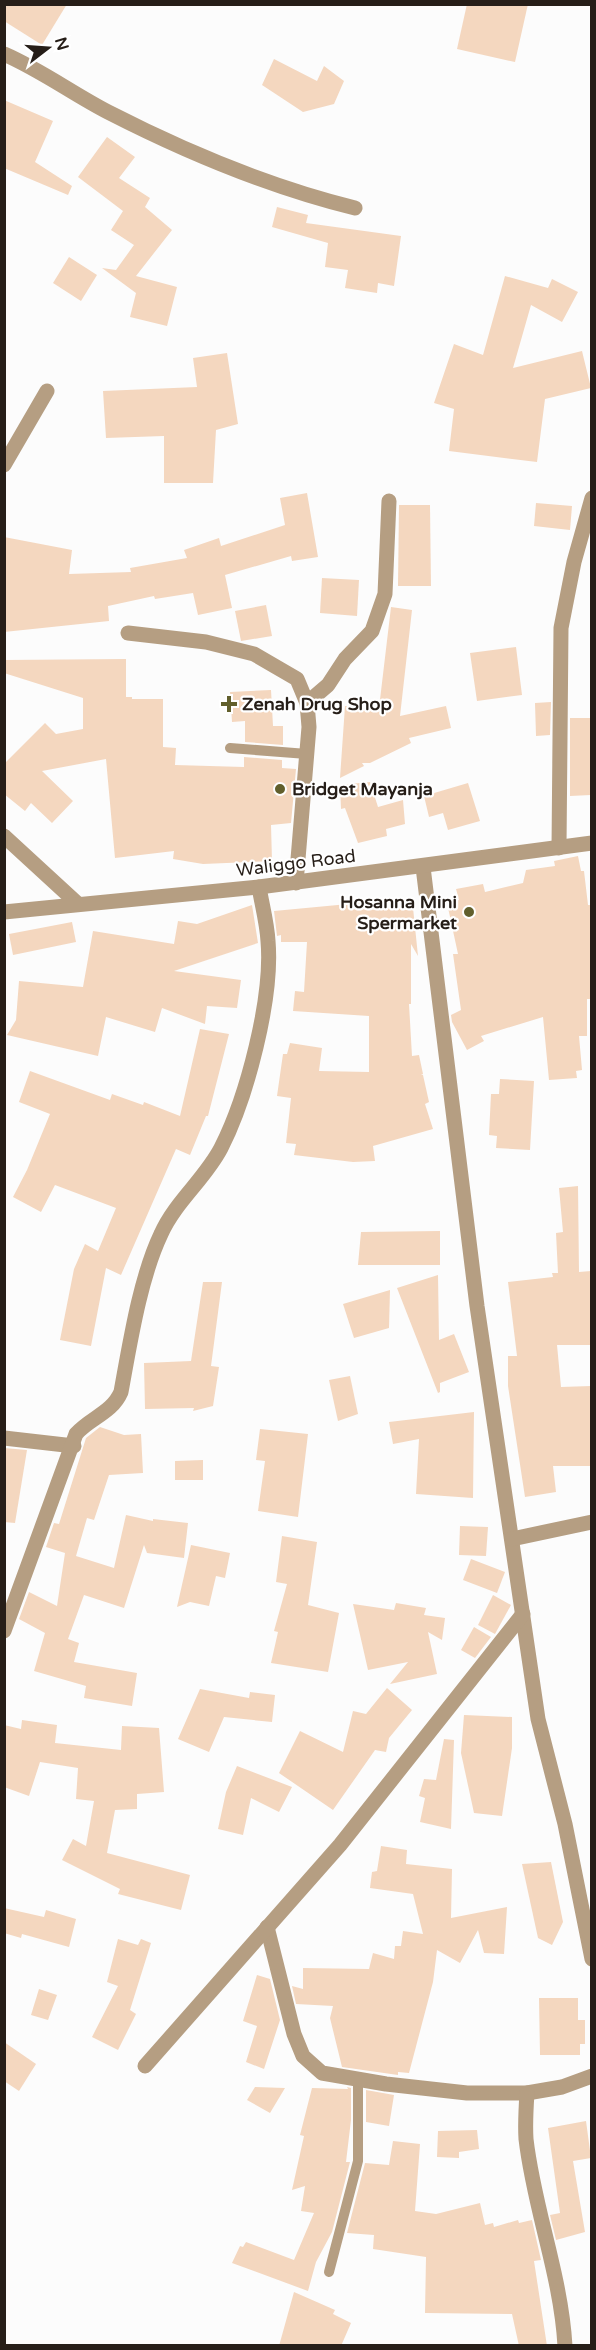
<svg xmlns="http://www.w3.org/2000/svg" width="596" height="2350" font-family="'Varela Round',sans-serif">
	<style>
		.building { fill: #f4d7bf }
		.lines { fill: none; stroke-linecap: round; stroke-linejoin: round }
		.service { stroke: #b59e82; stroke-width: 10 }
		.minor { stroke: #b59e82; stroke-width: 15 }
		.tertiary { stroke: #b59e82; stroke-width: 15 }
		.poi-dot { fill: #615f2c; stroke: #fff; stroke-width: 2 }
		.labels { text-anchor: middle; stroke-width: 4.5; stroke-linejoin: round; paint-order: stroke }
		.poi-label { font-size: 18px; font-weight: bold; fill: #261e18; stroke: #fff; text-anchor: start }
		.street-label { font-size: 18px; fill: #261e18; stroke: #fff }
	</style>
	<rect width="100%" height="100%" fill="#fcfcfc"/>
	<!-- building -->
	<g class="building">
		<path d="M4,4H67L42,45L4,21Z"/>
		<path d="M467,4H528L515,62L457,49Z"/>
		<path d="M274,59L317,81L324,66L344,81L334,104L303,112L262,85Z"/>
		<path d="M4,100L53,121L35,162L72,186L68,195L4,168Z"/>
		<path d="M107,137L135,157L119,178L150,198L145,207L172,230L136,276L177,287L167,326L130,317L136,293L102,268L116,270L134,245L111,230L123,211L78,177Z"/>
		<path d="M277,207L308,215L306,223L401,236L394,286L378,283L377,293L345,288L348,270L325,267L328,243L272,227Z"/>
		<path d="M69,257L97,275L81,301L53,283Z"/>
		<path d="M505,276L548,288L552,279L578,292L562,322L531,305L513,368L582,351L591,388L545,399L537,462L449,451L454,409L434,403L454,344L483,355Z"/>
		<path d="M227,353L238,424L216,430L213,483H164V436L106,438L103,391L197,387L193,358Z"/>
		<path d="M307,493L318,557L292,561L291,556L225,575L232,608L198,615L193,593L155,599L154,596L108,606L109,621L4,632V537L72,550L69,574L131,572L130,568L187,558L184,550L219,538L221,546L285,525L280,498Z"/>
		<path d="M536,503L572,506L570,530L534,526Z"/>
		<path d="M399,505H430L431,586H398Z"/>
		<path d="M322,578L359,580L357,616L320,613Z"/>
		<path d="M266,605L272,636L241,641L235,611Z"/>
		<path d="M391,607L412,610L400,716L446,706L451,728L409,738L411,743L370,763H362L364,766L340,778L345,706L379,708Z"/>
		<path d="M516,647L522,695L477,701L470,653Z"/>
		<path d="M126,659V697H132V699H163V747L176,748L175,765L244,767V757L282,760V768L296,769L291,823L271,825L272,861L203,864L173,859L174,851L115,858L106,759L42,771L73,801L52,823L31,803L25,811L4,794V764L45,723L56,734L83,729V698L4,673V660Z"/>
		<path d="M271,690L273,726H283V745L245,742V721L232,722L230,692Z"/>
		<path d="M551,702L550,735L536,736L535,703Z"/>
		<path d="M570,718H591V795L570,796Z"/>
		<path d="M370,782L378,807L403,800L405,824L386,829L387,836L358,843L345,808L341,809L340,785Z"/>
		<path d="M468,783L480,821L448,830L443,813L429,817L424,796Z"/>
		<path d="M578,856L581,871H584L588,905H591V999H587V1036H579L582,1070L576,1071L577,1078L549,1080L543,1017L481,1036L484,1041L467,1050L452,1022L451,1015L461,1010L453,954H458L447,903L459,900L456,889L483,884L485,892L523,883L526,870L555,866L554,861Z"/>
		<path d="M412,898L418,956L411,944V1004H409L412,1056L419,1055L423,1074L421,1075H423L429,1102L425,1104L433,1129L373,1146L375,1161L353,1162L294,1155L296,1144L286,1143L291,1098L277,1096L283,1054H287L290,1043L322,1048L319,1071L369,1072V1016L293,1011L295,991L304,992L307,942H281V935L277,936L274,911Z"/>
		<path d="M252,905L258,943L174,971L241,980L237,1008L207,1006L205,1024L162,1008L155,1032L106,1017L98,1056L7,1035L16,1020L19,981L83,987L93,931L174,944L178,921L197,924Z"/>
		<path d="M72,922L76,942L13,955L9,934Z"/>
		<path d="M200,1029L229,1034L208,1116H206L190,1155L176,1149L121,1275L106,1268L91,1346L60,1340L74,1269L85,1244L98,1251L116,1208L55,1185L41,1212L13,1197L27,1170L50,1114L19,1102L30,1071L110,1100L112,1094L143,1105L144,1102L180,1116Z"/>
		<path d="M500,1079L534,1081L530,1150L496,1148L497,1136L489,1135L491,1094H499Z"/>
		<path d="M578,1186L579,1272L591,1271V1345H557L561,1387L591,1386V1466H553L556,1492L525,1497L508,1386V1356H517L508,1282L553,1277L552,1273H558L556,1233L563,1232L559,1188Z"/>
		<path d="M440,1231V1265H358L361,1232Z"/>
		<path d="M438,1275L439,1340L454,1334L469,1372L440,1383V1392L438,1393L397,1288Z"/>
		<path d="M203,1282H222L211,1366L219,1367L213,1406L193,1411L194,1408L145,1409L144,1363L191,1361Z"/>
		<path d="M390,1290L389,1328L354,1338L343,1304Z"/>
		<path d="M350,1376L358,1414L338,1421L329,1380Z"/>
		<path d="M474,1412L473,1498L416,1494L419,1439L393,1444L389,1422Z"/>
		<path d="M100,1427L124,1435L141,1434L143,1473L109,1475L94,1520L87,1518L76,1556L114,1568L126,1515L153,1521V1519L188,1523L184,1558L147,1553L144,1545L124,1608L84,1595L68,1639L79,1643L74,1662L137,1673L132,1706L84,1698L86,1686L34,1671L45,1633L19,1619L29,1592L57,1606L65,1553L46,1547L54,1523L59,1524L86,1438Z"/>
		<path d="M260,1429L308,1434L298,1517L258,1511L265,1461L256,1460Z"/>
		<path d="M4,1448L27,1450L15,1523L4,1522Z"/>
		<path d="M203,1460V1480H175V1461Z"/>
		<path d="M460,1526L488,1527L486,1556L459,1555Z"/>
		<path d="M282,1536L317,1542L308,1605L339,1613L328,1672L271,1663L278,1632L274,1631L287,1584L276,1582Z"/>
		<path d="M191,1545L230,1553L225,1578L216,1576L209,1606L190,1602L177,1607Z"/>
		<path d="M471,1559L505,1572L497,1593L463,1580Z"/>
		<path d="M493,1595L511,1605L495,1634L478,1625Z"/>
		<path d="M396,1603L426,1608L424,1615L445,1618L442,1640L428,1632L437,1674L390,1684L408,1662L368,1670L353,1604L394,1610Z"/>
		<path d="M474,1627L491,1637L475,1658L461,1650Z"/>
		<path d="M387,1688L412,1710L389,1738L386,1752L375,1750L333,1810L279,1773L300,1731L343,1752L353,1711L366,1714Z"/>
		<path d="M200,1689L249,1698L250,1692L275,1695L272,1722L224,1717L209,1752L178,1739Z"/>
		<path d="M464,1715L512,1717V1748L502,1816L474,1813L461,1753Z"/>
		<path d="M22,1720L57,1725L55,1743L121,1750L122,1726L159,1728L164,1792L137,1794V1809L115,1810L107,1853L190,1875L181,1910L118,1894L120,1889L62,1860L73,1839L86,1846L94,1801L76,1799L78,1768L40,1762L29,1796L4,1787V1725L21,1729Z"/>
		<path d="M444,1739L454,1740L451,1829L420,1822L425,1798L419,1796L424,1779L436,1780Z"/>
		<path d="M237,1766L292,1787L279,1812L251,1798L243,1835L218,1829L226,1792Z"/>
		<path d="M381,1846L407,1850L406,1864L452,1869L451,1918L507,1907L504,1954L484,1953L478,1930L460,1963L437,1950L433,1982L409,2073L398,2072V2075L342,2067L330,2018L333,2006L296,2004L292,1986L303,1989V1968L369,1969L373,1953L394,1959L395,1946H401L403,1931L423,1934L413,1894L370,1888L372,1872L377,1871Z"/>
		<path d="M551,1862L563,1922L552,1945L538,1938L522,1864Z"/>
		<path d="M4,1908L44,1917L46,1910L76,1919L69,1947L22,1934L21,1938L4,1933Z"/>
		<path d="M118,1939L138,1945L141,1939L151,1943L130,2010L136,2014L118,2050L92,2037L118,1986L107,1982Z"/>
		<path d="M257,1975L270,1979L280,2020L264,2069L246,2062L257,2026L243,2021Z"/>
		<path d="M39,1989L57,1995L48,2020L31,2015Z"/>
		<path d="M539,1998H578V2020H585V2044H580V2055H540Z"/>
		<path d="M4,2042L36,2064L19,2091L4,2081Z"/>
		<path d="M255,2087L285,2088L270,2113L247,2100Z"/>
		<path d="M347,2087L351,2088V2120L346,2162H350L332,2232L316,2262L308,2291L232,2263L240,2246L243,2247L246,2242L294,2260L314,2213L301,2211L305,2186L292,2190L304,2136L300,2135L312,2088L348,2089Z"/>
		<path d="M366,2090L394,2095L389,2126L366,2122Z"/>
		<path d="M586,2121L591,2158L573,2161L585,2232L556,2240L550,2215L560,2213L548,2128Z"/>
		<path d="M477,2130L479,2149L459,2152V2158L437,2157L438,2131Z"/>
		<path d="M393,2141L420,2144L415,2211L436,2214L480,2203L485,2225L493,2223L494,2227L518,2220L519,2223L532,2220L541,2260L534,2261L547,2346H519L512,2314L425,2313L426,2257L373,2249L374,2235L347,2233L365,2163L389,2165Z"/>
		<path d="M294,2292L335,2310L333,2314L351,2323L341,2346H279Z"/>
	</g>
	<g class="lines">
		<!-- service -->
		<g class="service">
			<path d="M230,748L307,754"/>
			<path d="M329,2272L358,2161V2080"/>
		</g>
		<!-- minor -->
		<g class="minor">
			<path d="M4,54C41,70 73,94 108,112C186,152 270,187 355,208"/>
			<path d="M4,465L47,391"/>
			<path d="M128,633L206,642L254,654L297,679L307,703L309,727L296,883"/>
			<path d="M307,703L328,685L345,659L372,631L385,594L389,501"/>
			<path d="M4,836L78,904"/>
			<path d="M559,848L561,628L574,562L592,498"/>
			<path d="M423,867L477,1306L538,1719L565,1824L592,1959"/>
			<path d="M4,1438L74,1446"/>
			<path d="M512,1539L592,1522"/>
			<path d="M4,1631L76,1434C90,1418 112,1413 121,1392C130,1343 140,1278 161,1234C175,1202 205,1179 221,1148C247,1097 273,998 268,941C267,923 262,905 259,887"/>
			<path d="M267,1927L294,2034L303,2056L322,2073L386,2084L467,2093H527L562,2087L592,2076"/>
			<path d="M145,2066L340,1845L523,1614"/>
			<path d="M527,2093C526,2108 525,2124 526,2139C534,2209 561,2275 565,2346"/>
		</g>
		<!-- tertiary -->
		<path class="tertiary" d="M4,912L259,887L592,843"/>
	</g>
	<!-- markers -->
	<g class="poi-dot">
		<path d="M226 695h6v6h6v6h-6v6h-6v-6h-6v-6h6z"/>
		<circle cx="280" cy="789" r="6"/>
		<circle cx="469" cy="912" r="6"/>
	</g>
	<g class="labels">
		<!-- poi labels -->
		<g class="poi-label">
			<text x="242" y="710">Zenah Drug Shop</text>
			<text x="292" y="795">Bridget Mayanja</text>
			<text x="457" y="908" text-anchor="end">Hosanna Mini<tspan x="457" dy="21">Spermarket</tspan></text>
		</g>
		<!-- street labels -->
		<g class="street-label">
			<text transform="translate(296 863) rotate(-7)" y="6">Waliggo Road</text>
		</g>
	</g>
	<!-- border -->
	<rect width="596" height="2350" fill="none" stroke="#261e18" stroke-width="12"/>
	<!-- north arrow -->
	<g transform="translate(48 48) rotate(73)" stroke="#ffffff" stroke-width="4.5" paint-order="stroke">
	<path d="M0-4.5L10 22L0 15L-10 22Z" fill="#261e18"/>
	<text y="-9" font-size="16" font-weight="bold" text-anchor="middle" fill="#261e18">N</text>
	</g>
</svg>
